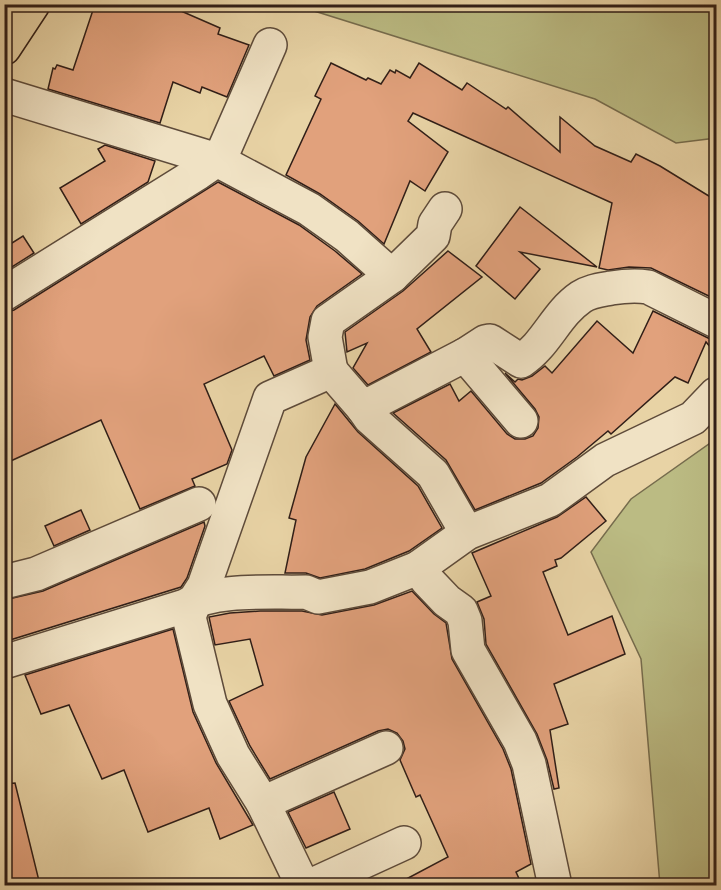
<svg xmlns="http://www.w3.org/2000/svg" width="721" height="890" font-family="'IM FELL DW Pica',serif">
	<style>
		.green { fill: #bbbb83; stroke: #766c4d; stroke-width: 1.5 }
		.building { fill: #e1a17c; stroke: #301e17; stroke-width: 1.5 }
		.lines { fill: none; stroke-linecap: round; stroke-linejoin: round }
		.street-casing { stroke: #5e4b3a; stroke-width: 36 }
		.highway-casing { stroke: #301e17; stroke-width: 36 }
		.street { stroke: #f0e2c4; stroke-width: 33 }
		.highway { stroke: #e8d3a5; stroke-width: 33 }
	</style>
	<rect width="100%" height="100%" fill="#e8d3a5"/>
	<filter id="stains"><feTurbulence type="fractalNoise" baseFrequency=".00333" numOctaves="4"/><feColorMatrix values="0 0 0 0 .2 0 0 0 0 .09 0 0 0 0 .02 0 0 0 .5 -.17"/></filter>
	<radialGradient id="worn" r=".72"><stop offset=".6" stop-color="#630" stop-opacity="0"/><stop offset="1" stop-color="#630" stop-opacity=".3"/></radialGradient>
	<!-- green -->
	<g class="green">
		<path d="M295,5H716V138L676,143L595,99Z"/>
		<path d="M716,439V885H660L641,659L591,552L631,499Z"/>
	</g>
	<!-- building -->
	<g class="building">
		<path d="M95,4H165L220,28L218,34L249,45L227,97L202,87L200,93L173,82L160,123L48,89L53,68L55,69L57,65L73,70Z"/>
		<path d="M331,63L366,80L368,78L381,84L390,70L395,73L396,70L410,78L419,63L462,90L467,83L506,109L508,107L560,152V117L595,146L631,162L636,154L660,166L717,201V300L651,268L629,267L608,270L599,268L612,203L413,113L408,121L448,152L425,191L410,181L384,244L358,221L320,194L286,175L321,99L315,96Z"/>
		<path d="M105,145L155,161L148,182L81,224L60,188L105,161L98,149Z"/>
		<path d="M218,182L299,225L335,251L362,274L317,306L310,317L306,340L310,360L274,376L264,356L204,384L232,450L227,464L192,479L195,486L140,509L101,420L4,464V313L14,310Z"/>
		<path d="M520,207L597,267L520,252L540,269L515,299L476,266Z"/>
		<path d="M23,236L34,253L4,272V248Z"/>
		<path d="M448,251L482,277L417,329L431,352L368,385L353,368L367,343L347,352L345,332L403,291Z"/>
		<path d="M653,311L708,338L717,340V355L706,342L688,383L675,377L611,434L608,431L577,457L541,483L475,510L446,460L393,413L450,384L459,401L471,391L507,434L515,439H525L533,436L538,428L539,417L535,409L505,373L515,382L518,379L522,380L532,376L545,366L552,373L597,321L633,353Z"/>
		<path d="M335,404L358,432L418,486L442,528L409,551L365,569L320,578L306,573H285L296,520L289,518L306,457Z"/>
		<path d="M586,497L606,521L561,558L555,560L557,566L543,572L568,635L612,616L625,654L554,684L568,724L550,730L559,788L554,789L547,760L537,734L486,644L484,619L477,602L491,596L472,553L557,517Z"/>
		<path d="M81,510L90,530L54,546L45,526Z"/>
		<path d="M204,522L205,526L187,578L181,587L10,640L4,627V600L43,591Z"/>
		<path d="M412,591L434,614L446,623L452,659L503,749L511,769L531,864L516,872L522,885H395L448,857L420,795L416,797L400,760L405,749L403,741L397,733L388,729L378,731L270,779L250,746L229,701L263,685L250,639L215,645L209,617L230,613L260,611H302L322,615L374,605Z"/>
		<path d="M173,629L193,712L216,763L253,825L220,839L209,808L148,832L124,770L102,779L69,705L41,714L25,675Z"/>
		<path d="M15,783L40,885H4V784Z"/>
		<path d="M334,792L350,829L306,848L288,812Z"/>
	</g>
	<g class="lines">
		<defs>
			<g id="street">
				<path d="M4,95L217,160L309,209L347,236L392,276L328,321L325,337L331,371L270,398L204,586L195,600L189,617L210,704L233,755L263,803L303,886"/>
				<path d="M392,276L433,236L435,224L445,209"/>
				<path d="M4,294L198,173L217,160L224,150L270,45"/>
				<path d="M465,355L521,421"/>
				<path d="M331,371L363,408L465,355L485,342L490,341L521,361C546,345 556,314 581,297C590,291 601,290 611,288C624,286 635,285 648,287L716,321"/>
				<path d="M363,408L370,418L433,474L467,533"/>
				<path d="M418,568L427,580L447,601L461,611L465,621L468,650L520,741L529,764L555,886"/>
				<path d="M4,582L36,574L199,504"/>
				<path d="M4,662L185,606C216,588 270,593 306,592L318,597L370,587L418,568L467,533L550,500L605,460L693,418L716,394"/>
				<path d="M263,803L386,748"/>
				<path d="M310,886L404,843"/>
			</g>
			<path id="highway" d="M4,48L33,4"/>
		</defs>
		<!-- street casing -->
		<use href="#street" class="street-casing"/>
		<!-- highway casing -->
		<use href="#highway" class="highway-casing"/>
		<!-- street -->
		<use href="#street" class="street"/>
		<!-- highway -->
		<use href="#highway" class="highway"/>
	</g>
	<!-- margin -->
	<rect width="721" height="890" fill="none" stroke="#e8d3a5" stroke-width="24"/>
	<rect x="6" y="6" width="709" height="878" fill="none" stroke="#301e17" stroke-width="3"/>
	<rect x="12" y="12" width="697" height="866" fill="none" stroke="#301e17" stroke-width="1.5"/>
	<rect width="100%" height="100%" filter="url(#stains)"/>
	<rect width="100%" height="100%" fill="url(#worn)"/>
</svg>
